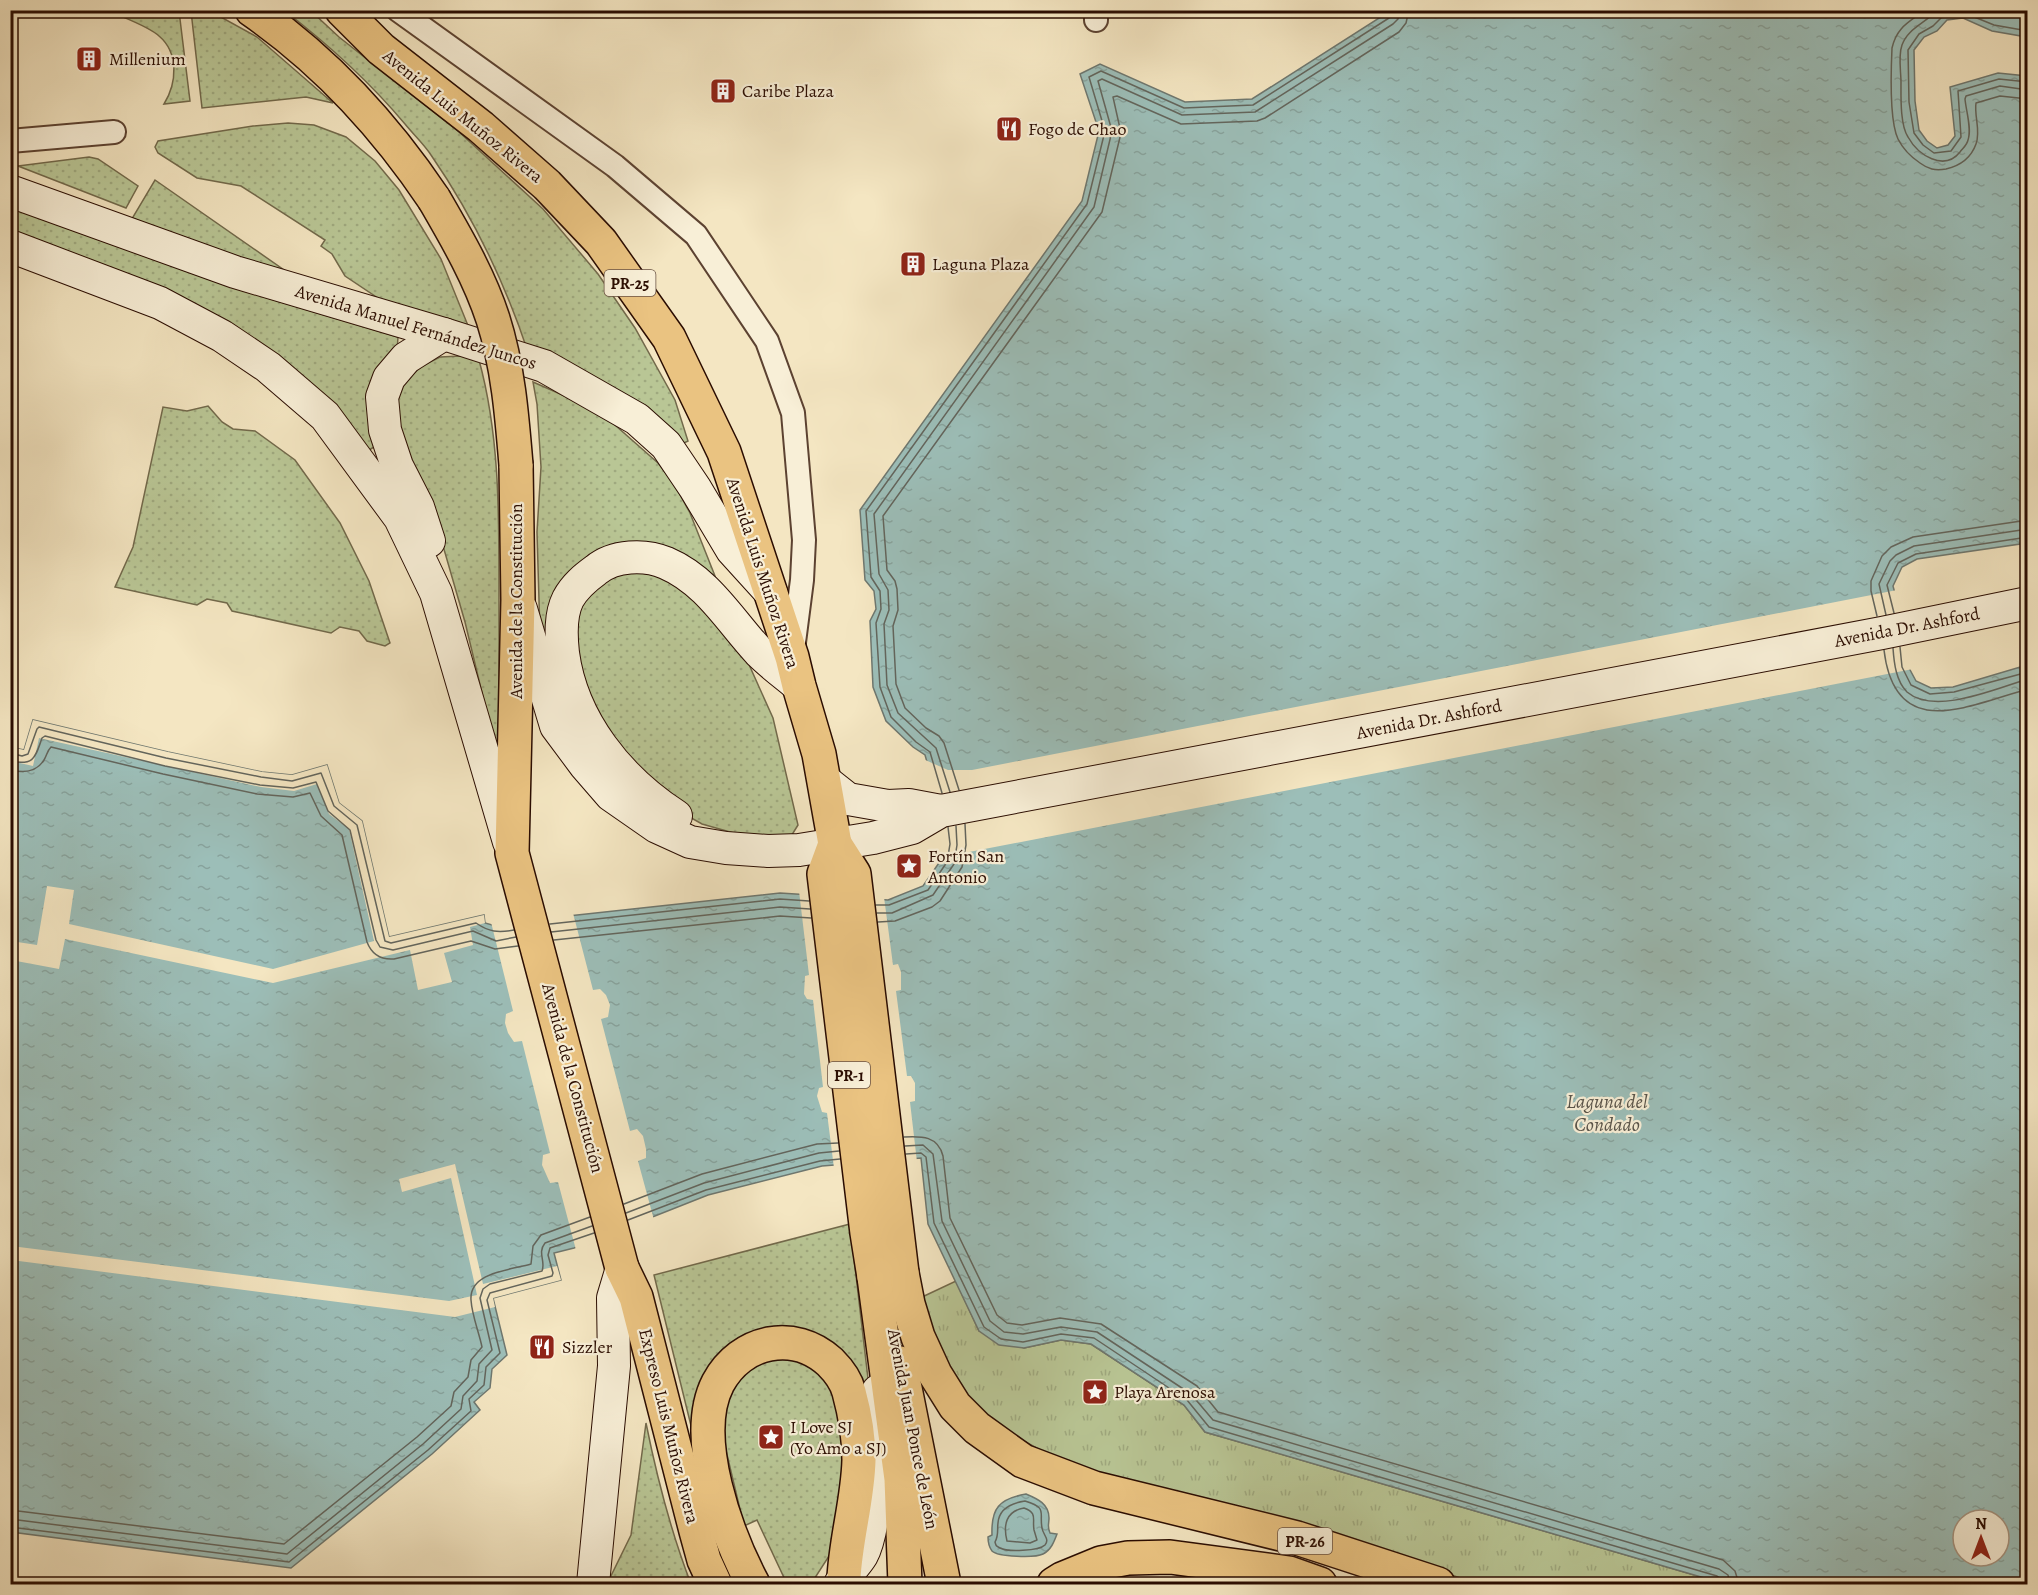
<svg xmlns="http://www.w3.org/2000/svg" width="2038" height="1595" font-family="Alegreya,serif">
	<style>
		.grass { fill: url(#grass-dots); stroke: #72694b; stroke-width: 1.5 }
		.park { fill: url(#park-tufts); stroke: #72694b; stroke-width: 1.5 }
		.water { fill: url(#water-ripples); stroke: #6e776f; stroke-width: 1.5; fill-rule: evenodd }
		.pier { fill: #f4e6c2 }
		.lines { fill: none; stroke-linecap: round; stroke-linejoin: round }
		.shore { stroke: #63655c; stroke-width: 1.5 }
		.street-casing { stroke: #5c4231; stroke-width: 26 }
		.secondary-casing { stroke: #2a0c01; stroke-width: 34 }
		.primary-casing { stroke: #2a0c01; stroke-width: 36 }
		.highway-casing { stroke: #2a0c01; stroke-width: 36 }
		.street { stroke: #f8efd7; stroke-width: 22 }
		.secondary { stroke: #f8efd7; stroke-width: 32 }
		.primary { stroke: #eac381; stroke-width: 33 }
		.highway { stroke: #eac381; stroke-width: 33 }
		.primary-bridge-casing { stroke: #2a0c01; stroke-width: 36; stroke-linecap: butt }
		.primary-bridge { stroke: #eac381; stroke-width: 33 }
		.labels { text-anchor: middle; stroke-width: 4.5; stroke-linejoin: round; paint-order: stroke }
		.shield { fill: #f8efd7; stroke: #685041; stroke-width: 1.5 }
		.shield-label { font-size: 16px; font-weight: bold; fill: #2a0c01 }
		.poi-label { font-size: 18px; fill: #2a0c01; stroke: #f8efd7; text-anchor: start }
		.street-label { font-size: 18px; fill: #2a0c01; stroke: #f8efd7 }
		.water-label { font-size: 20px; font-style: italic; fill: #58534a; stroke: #f8efd7 }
	</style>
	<defs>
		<pattern id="grass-dots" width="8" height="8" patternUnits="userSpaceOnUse" patternTransform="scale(1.5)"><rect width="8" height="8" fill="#b9c695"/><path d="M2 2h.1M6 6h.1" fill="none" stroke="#9fa97f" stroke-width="1.8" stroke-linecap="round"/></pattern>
		<pattern id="park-tufts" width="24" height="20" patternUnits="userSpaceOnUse" patternTransform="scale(1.5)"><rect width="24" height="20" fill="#b9c695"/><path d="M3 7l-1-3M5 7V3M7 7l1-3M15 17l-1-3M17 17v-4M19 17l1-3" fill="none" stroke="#9fa97f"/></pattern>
		<pattern id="water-ripples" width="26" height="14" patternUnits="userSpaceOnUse" patternTransform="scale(1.5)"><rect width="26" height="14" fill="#9cbeb8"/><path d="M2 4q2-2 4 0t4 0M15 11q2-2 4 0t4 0" fill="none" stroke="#87a29c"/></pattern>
	</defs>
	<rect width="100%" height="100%" fill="#f4e6c2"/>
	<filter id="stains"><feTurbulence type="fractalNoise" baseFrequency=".00333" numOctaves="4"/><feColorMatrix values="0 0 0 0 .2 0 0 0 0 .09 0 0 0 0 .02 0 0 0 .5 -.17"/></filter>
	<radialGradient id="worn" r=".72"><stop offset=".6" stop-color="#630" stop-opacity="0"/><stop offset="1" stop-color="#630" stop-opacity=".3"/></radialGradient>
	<!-- grass -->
	<g class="grass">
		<path d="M109,11H179L190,101L164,104C177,83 179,53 159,36C148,26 124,18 109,11Z"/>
		<path d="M191,11H210L257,37L333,103L306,97L202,108Z"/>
		<path d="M285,11H311L339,37L458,131L543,209L598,274L635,328L675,400L688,441L684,443L528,352C505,283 473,216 431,155C424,144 413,134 405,124C368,80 329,45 285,11Z"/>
		<path d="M288,123L314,125L346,137L375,161L399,190L441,259L469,328L387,304L345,276L332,254L321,246L325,240L241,186L197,178L158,153L155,147L158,141L253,126Z"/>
		<path d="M89,157L98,159L138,186L126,208L18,166Z"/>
		<path d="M155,180L300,281L130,222Z"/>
		<path d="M10,202L261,296L398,337L397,351L371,383L367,408L374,447L369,450L142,282L11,230Z"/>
		<path d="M461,356L479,360C499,433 499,509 499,584C499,637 499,691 499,744L495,747L465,622L437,525L411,473L396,406L399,392L405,381L422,366L440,357Z"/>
		<path d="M533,382L599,411L658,463L673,482L690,513L715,576L692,560L655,546L547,618L545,634H540L537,532L541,467L537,404Z"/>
		<path d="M208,406L222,422L233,429L255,431L295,460L340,523L369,581L390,643L385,646L367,641L359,631L340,627L331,633L232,611L227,603L207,599L197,605L115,587L133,547L163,407L187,411Z"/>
		<path d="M629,571L667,577L704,605L746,658L773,718L798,825L790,838L744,836L702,824L661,801L625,766L574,665L578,603L607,576Z"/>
		<path d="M850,1224L872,1413L854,1372L744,1340L695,1442L654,1275Z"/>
		<path d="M806,1357L837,1394L846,1461L831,1553L811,1584H787L757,1520L744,1526L724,1442V1409L729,1393L745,1372L763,1358Z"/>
		<path d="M646,1423C657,1478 671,1532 691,1584H607L631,1535Z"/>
	</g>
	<!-- park -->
	<path class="park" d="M956,1281L979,1331L1024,1348L1061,1340L1091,1344L1184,1405L1205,1432L1725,1584H1477L1324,1530L1081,1469L1042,1451L999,1427L970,1401L933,1338L920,1298Z"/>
	<!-- water -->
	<g class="water">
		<path d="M1390,11H2027V37L1992,31L1963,18L1947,20L1937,31L1924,37L1914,50L1915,101L1919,130L1927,141L1937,148L1948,145L1955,136L1950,87L1998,73L2027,76V543L1917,559L1902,567L1893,586L1904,628L1908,666L1916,681L1931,688L1953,687L2027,665V1584H1725L1205,1432L1184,1405L1091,1344L1061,1340L1024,1348L999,1345L979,1331L928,1224L921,1158L822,1166L708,1195L574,1248L554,1253L561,1280L493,1298L507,1355L492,1369L490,1388L474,1402L480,1410L432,1454L291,1568L11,1532L10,747L24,750L33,720L168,752L262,772L292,775L327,765L339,803L362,821L389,937L484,915L485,923L499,927L531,920L780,893L888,900L923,886L941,860L944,844L941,811L925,755L913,747L886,721L873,687L870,621L876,609L874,591L865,580L860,510L1082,201L1099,131L1080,74L1100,64L1185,102L1252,99ZM1963,1520H1999V1556H1963Z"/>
		<path d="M1026,1494C1038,1499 1049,1504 1049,1518C1049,1524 1047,1527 1050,1533L1057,1534C1054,1542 1051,1550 1043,1554C1035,1558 998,1557 992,1551C989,1547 988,1542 988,1537L992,1535C991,1508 999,1499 1026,1494Z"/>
	</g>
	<!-- pier -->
	<g class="pier">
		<path d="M1897,590L1907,628L1913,669L938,858L941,844L938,812L923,759L948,770H972Z"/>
		<path d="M33,720L168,752L262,772L292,775L327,765L339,803L362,821L389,937L484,915L485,923L470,927L473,945L444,953L452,982L418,990L410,950L273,983L65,939L59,969L11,960V941L37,945L47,886L74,890L69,924L273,969L374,941L349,829L329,814L317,784L294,791L261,787L39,738L33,766L11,761V747L24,750Z"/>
		<path d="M799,891L884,897L893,965L898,964L901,972V990L896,991L907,1076H911L915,1083V1101L910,1102L917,1162L834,1168L827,1113L822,1112L817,1096L819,1088L823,1087L813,1000L807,999L804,994L805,976L809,975Z"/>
		<path d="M573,913L593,990L600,989L606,995L610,1005L608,1017L601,1019L630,1131L637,1129L643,1136L646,1149V1158L638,1161L654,1220L576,1250L558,1182L550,1183L542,1165L543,1155L550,1153L522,1041L514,1042L508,1033L505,1023L506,1014L513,1011L491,922L499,924L531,917Z"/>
		<path d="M455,1164L483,1284L557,1266L561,1280L493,1298L495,1307L455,1317L11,1260V1246L449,1301L477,1295L451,1178L402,1192L399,1179Z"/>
	</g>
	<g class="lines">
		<!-- shore -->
		<g class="shore">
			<path d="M1925,10C1910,22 1897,26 1892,48C1891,70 1889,120 1898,139C1903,149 1911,157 1920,163C1928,169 1935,171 1946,169C1959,166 1971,158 1976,144C1981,131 1974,116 1976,103L2000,96L2028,99"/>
			<path d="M1937,10C1926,23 1908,28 1902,45C1898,56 1901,72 1901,82C1901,97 1900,125 1908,137C1918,155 1944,172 1960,152C1963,148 1967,145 1968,140C1972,129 1966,111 1965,99L1966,96L2000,86L2028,90"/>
			<path d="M2028,31L1994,25L1962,12L1944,15L1933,26L1919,34L1908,50L1909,102L1914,133L1923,145L1934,153L1951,151L1961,137L1958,91L1999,79L2028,82"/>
			<path d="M1894,613L1887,585L1898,563L1916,554L2028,537"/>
			<path d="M1886,615L1879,584L1890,561L1896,555L1914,546L2028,529"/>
			<path d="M1877,616L1871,591V581L1882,556L1891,547L1913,537L2028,520"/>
			<path d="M1900,647L1902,667L1911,685L1930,694L1954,692L2028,672"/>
			<path d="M1893,648C1894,663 1896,681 1907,692C1935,716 1997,688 2028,679"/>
			<path d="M1884,650C1895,743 1967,706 2028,689"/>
			<path d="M10,753L22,756L28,754L37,729L39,727L166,758L261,777L292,781L321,773L334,806L357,825L385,941L391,943L476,923C489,932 498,933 514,930"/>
			<path d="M10,761C34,766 35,758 42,738L45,736L165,766L260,785L293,788L316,782L328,811L350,830L376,940L380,947L393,950L473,931L496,941L516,937"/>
			<path d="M10,770C23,773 36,773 44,760C47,755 47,751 51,747L163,774L257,794L293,797L310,793L321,816L342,835L367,942C372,955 381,960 394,959L471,941L495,949L518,946"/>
			<path d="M959,790L944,743L939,736L926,728L905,708L896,684L893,626L898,610L897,589L895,581L887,570L883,516L1102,212L1121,133L1113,97L1117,96L1181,124L1257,121L1265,118L1399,32L1406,23L1409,10"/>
			<path d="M950,792L936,748L898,713L887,685L884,624L889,610L888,590L879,574L874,514L1094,207L1112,131L1098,81L1102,79L1182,115L1255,112L1393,24L1398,19L1400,10"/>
			<path d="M942,793L930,752L916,742L891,717L880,687L876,623L881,609L880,591L871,577L866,511L1087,204L1105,131L1089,77L1101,71L1184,108L1253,105L1389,18L1392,10"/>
			<path d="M876,905H889L928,890L947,862L950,844L948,827"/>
			<path d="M877,913H892L933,895L954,864L957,845L956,826"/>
			<path d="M878,922L895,921L932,907L940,901L962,867L966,845L965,824"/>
			<path d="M550,924L780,899L809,901"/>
			<path d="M551,932L780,907L810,909"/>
			<path d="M554,940L780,916L811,918"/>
			<path d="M904,1137C922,1136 938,1136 943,1156L950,1218L997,1315L1007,1323L1022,1325L1060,1318L1101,1324L1197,1386L1218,1412L1723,1560L1735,1571L1739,1584"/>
			<path d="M905,1146L923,1145L933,1154L942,1221L990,1321L1004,1332L1023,1334L1061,1327L1097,1332L1191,1394L1213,1420L1719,1569L1728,1575L1730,1584"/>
			<path d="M906,1154L921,1153L926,1157L934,1223L984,1327L1001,1339L1023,1342L1061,1334L1094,1338L1187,1400L1209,1427L1717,1576L1721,1579L1722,1584"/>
			<path d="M624,1204L702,1174L817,1144L838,1143"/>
			<path d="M626,1213L704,1183L819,1153L839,1151"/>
			<path d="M628,1220L706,1190L820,1161L840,1159"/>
			<path d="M1025,1501C1048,1508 1039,1512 1042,1528C1043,1535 1050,1539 1045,1545C1039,1551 1007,1552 1000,1548C996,1546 996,1546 995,1542C999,1535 997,1530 998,1523C999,1508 1012,1503 1025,1501Z"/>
			<path d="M1024,1508C1038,1513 1032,1519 1034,1530C1035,1533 1036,1537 1037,1540L1030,1543L1007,1541C1003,1525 1006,1511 1024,1508Z"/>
			<path d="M10,1510L284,1544L417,1437L451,1406L454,1392L468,1377L471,1360L482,1347C479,1332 472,1316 471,1300C469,1272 511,1270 531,1264L533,1246L541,1235L590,1217"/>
			<path d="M10,1519L287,1554L423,1444L461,1409L463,1396L477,1381L479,1364L492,1350L480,1298L483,1289L490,1284L542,1271C546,1261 537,1253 545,1243L592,1226"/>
			<path d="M10,1527L289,1562L428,1450L471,1411L469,1399L484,1385L486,1367L500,1353L487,1300L490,1293L552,1276L553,1273L548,1255L550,1248L594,1233"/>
		</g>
		<defs>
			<g id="street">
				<path d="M398,10L615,166L696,235L767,341L793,413L796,448L804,540L802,580L793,650"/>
				<path d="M1096,20V10"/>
				<path d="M10,141L114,132"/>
			</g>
			<g id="secondary">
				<path d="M10,191L235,272L444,334L544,366L637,419L666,445L695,488L732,550L771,593"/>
				<path d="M10,246L160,303L222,336L268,367L325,416L400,518L436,593L509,842"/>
				<path d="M429,541L418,507L397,466L385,430L382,397L389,378L406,358L444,334"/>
				<path d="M521,609L556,726L585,765L611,795L657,827L690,842L726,848L768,851L799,850L873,838L912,828L941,811L1882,633L2028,603"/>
				<path d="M824,780L848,799L888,806L909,805L941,811"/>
				<path d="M676,816C619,779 572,721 563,653C561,635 560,615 568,599C575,586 585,578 596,570C614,555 645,554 666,563C708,581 730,621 760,653C772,665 786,675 799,686"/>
				<path d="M593,1584L614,1366L613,1298L622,1268"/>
				<path d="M840,1584C846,1574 856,1565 862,1555C878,1526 881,1425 878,1391"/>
			</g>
			<g id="primary">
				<path d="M252,10C324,60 385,126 434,199"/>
				<path d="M342,10L381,49L481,127L547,185L601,242L669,338L724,452L792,657L799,686L819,754L835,844L824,874L867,1233L874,1277L888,1300"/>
				<path d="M516,465L518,600L512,853L622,1268"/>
				<path d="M835,844L854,874L902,1273"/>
				<path d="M900,1363L944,1584"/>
			</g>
			<g id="highway">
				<path d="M622,1268L636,1297L696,1531L704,1560L715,1584"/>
				<path d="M902,1273L908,1304L918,1337L935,1374L955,1406L977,1428L1023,1461L1094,1488L1297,1538L1438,1584"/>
				<path d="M874,1277L901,1479L905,1584"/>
				<path d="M753,1584C727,1535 690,1437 718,1383C741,1340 794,1329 830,1362C839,1371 846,1380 849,1392C855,1414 859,1438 859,1460C858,1500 846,1538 844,1578"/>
				<path d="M1054,1584L1062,1579L1101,1563L1128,1558L1170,1557L1289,1573L1320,1584"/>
			</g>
		</defs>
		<!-- street casing -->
		<use href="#street" class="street-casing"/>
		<!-- secondary casing -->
		<use href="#secondary" class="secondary-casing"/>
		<!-- primary casing -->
		<use href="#primary" class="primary-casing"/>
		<!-- highway casing -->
		<use href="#highway" class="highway-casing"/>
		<!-- street -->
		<use href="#street" class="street"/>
		<!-- secondary -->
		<use href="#secondary" class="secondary"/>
		<!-- primary -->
		<use href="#primary" class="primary"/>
		<!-- highway -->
		<use href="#highway" class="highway"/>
		<defs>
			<path id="primary-bridge" d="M434,199C456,237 479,276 493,319C508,366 512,416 516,465"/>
		</defs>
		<!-- primary-bridge casing -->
		<use href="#primary-bridge" class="primary-bridge-casing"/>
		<!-- primary-bridge -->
		<use href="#primary-bridge" class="primary-bridge"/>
	</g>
	<!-- icons -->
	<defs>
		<symbol id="building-square" viewBox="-11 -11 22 22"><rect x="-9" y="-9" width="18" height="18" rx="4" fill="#8f2418" stroke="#f8efd7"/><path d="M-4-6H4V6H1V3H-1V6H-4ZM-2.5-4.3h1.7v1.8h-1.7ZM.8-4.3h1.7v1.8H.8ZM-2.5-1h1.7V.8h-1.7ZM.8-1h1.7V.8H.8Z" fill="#fff"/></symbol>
		<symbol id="restaurant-square" viewBox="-11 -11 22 22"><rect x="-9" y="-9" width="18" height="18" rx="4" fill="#8f2418" stroke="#f8efd7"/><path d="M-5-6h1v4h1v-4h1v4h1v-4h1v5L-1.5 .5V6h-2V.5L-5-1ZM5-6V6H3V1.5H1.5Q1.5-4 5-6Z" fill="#fff"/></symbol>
		<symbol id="sight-square" viewBox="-11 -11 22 22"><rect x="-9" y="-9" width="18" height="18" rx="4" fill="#8f2418" stroke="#f8efd7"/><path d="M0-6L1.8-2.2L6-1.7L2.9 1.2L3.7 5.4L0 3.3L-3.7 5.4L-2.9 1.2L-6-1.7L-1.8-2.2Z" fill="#fff"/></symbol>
	</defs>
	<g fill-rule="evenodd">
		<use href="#building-square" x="74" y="44" width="30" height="30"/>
		<use href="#building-square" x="708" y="76" width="30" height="30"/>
		<use href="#restaurant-square" x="994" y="114" width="30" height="30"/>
		<use href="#building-square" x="898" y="249" width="30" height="30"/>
		<use href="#sight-square" x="894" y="851" width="30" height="30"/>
		<use href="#restaurant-square" x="527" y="1332" width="30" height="30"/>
		<use href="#sight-square" x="1080" y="1377" width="30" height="30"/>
		<use href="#sight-square" x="756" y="1422" width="30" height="30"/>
	</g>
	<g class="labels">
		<!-- shield labels -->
		<g class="shield">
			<rect x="604.5" y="270" width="51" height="26" rx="4.5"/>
			<rect x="828" y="1062" width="42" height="26" rx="4.5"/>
			<rect x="1278" y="1528" width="54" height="26" rx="4.5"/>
		</g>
		<g class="shield-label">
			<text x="630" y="289">PR-25</text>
			<text x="849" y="1081">PR-1</text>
			<text x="1305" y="1547">PR-26</text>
		</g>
		<!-- poi labels -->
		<g class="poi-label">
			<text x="109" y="65">Millenium</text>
			<text x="742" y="97">Caribe Plaza</text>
			<text x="1028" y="135">Fogo de Chao</text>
			<text x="932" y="270">Laguna Plaza</text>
			<text x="928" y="862">Fortín San<tspan x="928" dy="21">Antonio</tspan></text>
			<text x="562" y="1353">Sizzler</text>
			<text x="1114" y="1398">Playa Arenosa</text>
			<text x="790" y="1433">I Love SJ<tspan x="790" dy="21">(Yo Amo a SJ)</tspan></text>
		</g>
		<!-- street labels -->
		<g class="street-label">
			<text transform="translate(463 116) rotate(39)" y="6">Avenida Luis Muñoz Rivera</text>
			<text transform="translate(416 327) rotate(17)" y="6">Avenida Manuel Fernández Juncos</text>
			<text transform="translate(763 573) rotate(72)" y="6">Avenida Luis Muñoz Rivera</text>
			<text transform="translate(516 601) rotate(-90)" y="6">Avenida de la Constitución</text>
			<text transform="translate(1907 627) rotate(-11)" y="6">Avenida Dr. Ashford</text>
			<text transform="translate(1429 719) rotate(-11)" y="6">Avenida Dr. Ashford</text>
			<text transform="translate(573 1078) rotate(75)" y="6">Avenida de la Constitución</text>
			<text transform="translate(669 1426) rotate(76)" y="6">Expreso Luis Muñoz Rivera</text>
			<text transform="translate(913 1429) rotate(79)" y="6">Avenida Juan Ponce de León</text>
		</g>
		<!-- water labels -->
		<g class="water-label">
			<text x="1607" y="1108">Laguna del<tspan x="1607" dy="23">Condado</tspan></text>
		</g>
	</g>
	<!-- margin -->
	<rect width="2038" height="1595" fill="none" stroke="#f4e6c2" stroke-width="36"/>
	<rect x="12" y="12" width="2014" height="1571" fill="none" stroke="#2a0c01" stroke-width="3"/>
	<rect x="18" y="18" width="2002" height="1559" fill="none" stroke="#2a0c01" stroke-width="1.5"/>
	<!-- north arrow -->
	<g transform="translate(1981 1538)"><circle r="28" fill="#f8efd7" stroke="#a69481" stroke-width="1.5"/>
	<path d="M0-4.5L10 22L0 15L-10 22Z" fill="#8f2418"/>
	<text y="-9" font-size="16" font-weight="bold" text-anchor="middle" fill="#2a0c01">N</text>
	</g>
	<rect width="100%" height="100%" filter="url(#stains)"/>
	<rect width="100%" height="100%" fill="url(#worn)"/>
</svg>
